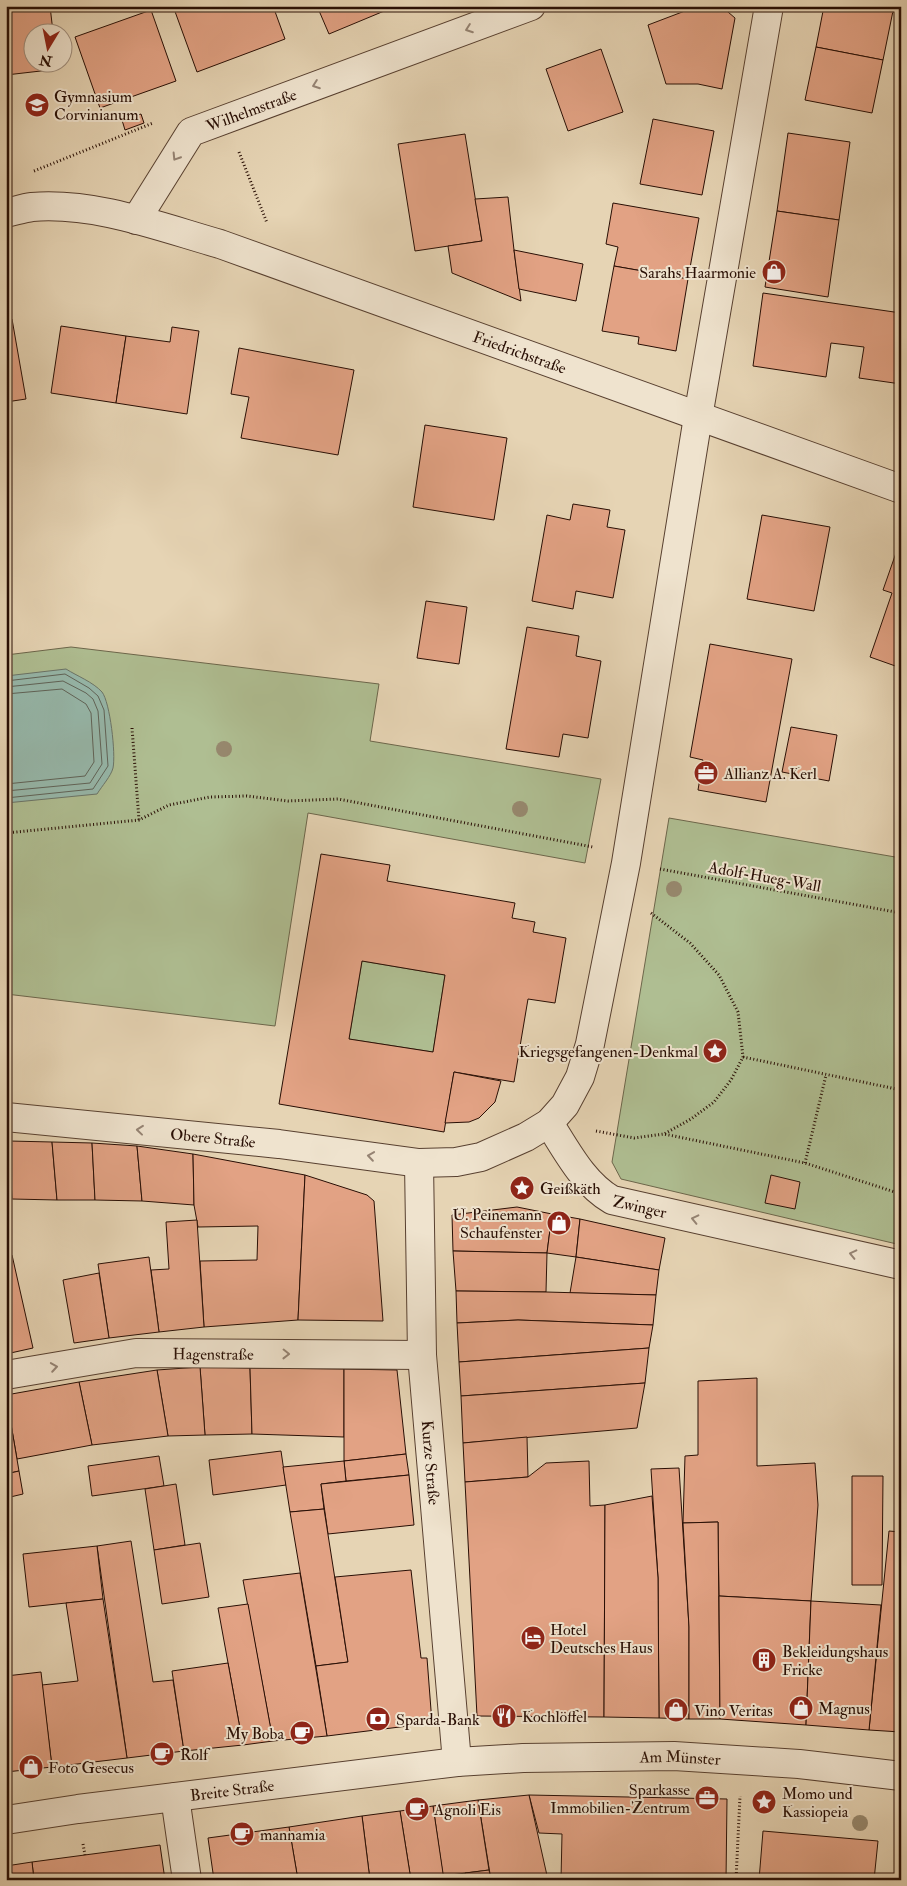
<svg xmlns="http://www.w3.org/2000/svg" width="907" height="1886" font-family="'IM FELL Double Pica',serif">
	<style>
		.green { fill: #afbe92; stroke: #6c664b }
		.water { fill: #96b8ab; stroke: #6a7468 }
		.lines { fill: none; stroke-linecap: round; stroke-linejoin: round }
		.shore { stroke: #5f6358; stroke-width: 1 }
		.building { fill: #e2a284; stroke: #280e04; fill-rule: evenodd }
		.minor-casing { stroke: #584030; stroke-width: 30 }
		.path { stroke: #280e04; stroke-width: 3; stroke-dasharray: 1 2.5; stroke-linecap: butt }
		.minor { stroke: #efe3ce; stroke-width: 28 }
		.tree { fill: #97896f }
		.oneway { stroke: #958373 }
		.labels { text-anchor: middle; stroke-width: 4; stroke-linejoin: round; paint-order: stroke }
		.poi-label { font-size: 16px; fill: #280e04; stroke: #efe3ce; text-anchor: start }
		.street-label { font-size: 16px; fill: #280e04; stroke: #efe3ce }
	</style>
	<rect width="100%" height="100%" fill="#e6d4b4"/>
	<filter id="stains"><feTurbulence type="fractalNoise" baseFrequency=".004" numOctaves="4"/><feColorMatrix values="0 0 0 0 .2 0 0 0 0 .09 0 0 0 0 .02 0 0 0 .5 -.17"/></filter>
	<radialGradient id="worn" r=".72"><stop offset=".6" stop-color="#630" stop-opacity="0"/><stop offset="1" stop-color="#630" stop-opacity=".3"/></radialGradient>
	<!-- green -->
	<g class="green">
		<path d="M71,647L379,684L370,741L601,779L585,863L308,813L275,1026L6,994V655Z"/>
		<path d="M669,818L901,858V1245L621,1179L612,1162Z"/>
		<path d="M362,961L445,975L433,1052L349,1039Z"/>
	</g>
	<!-- water -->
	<path class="water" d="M66,669C77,676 93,682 102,692C110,702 116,754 113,768C111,776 102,786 97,794L6,803V676Z"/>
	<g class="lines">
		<!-- shore -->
		<g class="shore">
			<path d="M6,681L65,674L89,688L98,696L104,710L108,766L93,789L6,798"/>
			<path d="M6,687L63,681L86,693L93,699L98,711L102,764L90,783L6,791"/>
			<path d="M6,694L62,689L86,704L91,713L94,762L85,776L6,784"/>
		</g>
	</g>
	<!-- building -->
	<g class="building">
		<path d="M6,6H50L53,32H32V62H57L58,69L6,75Z"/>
		<path d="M173,6H273L285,39L197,72Z"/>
		<path d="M317,6H388L389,9L329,34Z"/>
		<path d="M698,6H721L735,18L722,89L698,84H666L648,25Z"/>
		<path d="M824,6H894L883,60L816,47Z"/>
		<path d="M151,10L176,81L100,108L75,37Z"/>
		<path d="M816,47L883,60L872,113L805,100Z"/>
		<path d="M601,49L623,112L568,131L546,69Z"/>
		<path d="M141,114L144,123L125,130L122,120Z"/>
		<path d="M653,119L714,131L702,195L640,184Z"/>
		<path d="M788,133L850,142L839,220L777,211Z"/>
		<path d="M465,134L482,241L415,251L398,144Z"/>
		<path d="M508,197L514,250L521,301L452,273L448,246L482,241L475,199Z"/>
		<path d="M613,203L699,218L688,279L614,266L618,247L606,244Z"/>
		<path d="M777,211L839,220L828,297L765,287Z"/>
		<path d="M514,250L583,264L576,301L519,289Z"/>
		<path d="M614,266L688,279L676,351L638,344L639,337L602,331Z"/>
		<path d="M901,284V313L897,312Z"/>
		<path d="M763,293L901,313V384L859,378L864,347L831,343L826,377L753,366Z"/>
		<path d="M12,319L26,399L6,402V320Z"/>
		<path d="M61,326L126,336L116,403L51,393Z"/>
		<path d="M172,327L199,331L187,414L116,403L126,336L170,342Z"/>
		<path d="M239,348L354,370L338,455L241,438L249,397L231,394Z"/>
		<path d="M425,425L507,438L494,520L413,507Z"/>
		<path d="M573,504L610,510L607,527L625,530L613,598L576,591L573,609L532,601L547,515L570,520Z"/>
		<path d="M762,515L830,527L814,611L747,599Z"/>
		<path d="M897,550L901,551V668L870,657L892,593L883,590Z"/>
		<path d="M426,601L467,607L459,664L417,658Z"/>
		<path d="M527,627L579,636L576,656L601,661L588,738L563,734L559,757L506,749Z"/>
		<path d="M710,644L792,659L766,802L698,790L703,760L690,757Z"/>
		<path d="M791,727L837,735L829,781L782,772Z"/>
		<path d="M321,854L390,865L387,881L515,903L512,918L535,922L533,932L566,938L555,1003L528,999L514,1082L454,1072L444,1132L279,1104ZM362,961L445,975L433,1052L349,1039Z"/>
		<path d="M454,1072L501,1081L495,1102L479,1118L469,1122L445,1123Z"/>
		<path d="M9,1141L52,1142L57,1200L12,1199Z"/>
		<path d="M52,1142L92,1143L95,1200H57Z"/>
		<path d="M92,1143L137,1146L142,1201L95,1200Z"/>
		<path d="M137,1146L193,1154L194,1205L142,1201Z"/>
		<path d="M193,1154L305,1175L298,1320L204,1327L200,1261L257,1260L258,1226L198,1227L194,1205Z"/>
		<path d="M305,1175L367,1195L374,1201L383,1321L298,1320Z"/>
		<path d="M771,1175L800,1182L795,1209L765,1203Z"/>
		<path d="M517,1207L552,1214L547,1253L453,1251L452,1215Z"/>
		<path d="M552,1214L580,1219L576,1257L547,1253Z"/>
		<path d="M580,1219L665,1238L659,1270L576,1257Z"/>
		<path d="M197,1220L204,1327L159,1332L151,1270L169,1269L166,1222Z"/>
		<path d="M453,1251L547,1253L546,1292L456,1291Z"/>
		<path d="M12,1255L33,1348L6,1354V1256Z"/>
		<path d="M149,1257L159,1332L109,1338L98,1264Z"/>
		<path d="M576,1257L659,1270L656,1295L570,1293Z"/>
		<path d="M99,1273L109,1338L74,1343L63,1280Z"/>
		<path d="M456,1291L546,1292L656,1295L653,1325L518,1320L457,1323Z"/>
		<path d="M518,1320L653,1325L649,1348L459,1362L457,1323Z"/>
		<path d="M649,1348L645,1383L461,1396L459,1362Z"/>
		<path d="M200,1367L250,1368L252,1434L205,1435Z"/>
		<path d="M200,1367L205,1435L168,1436L157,1370Z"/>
		<path d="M250,1368L344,1369V1437L252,1434Z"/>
		<path d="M344,1369L397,1370L406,1454L344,1461Z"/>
		<path d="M157,1370L168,1436L92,1445L79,1382Z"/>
		<path d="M757,1378V1466L815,1463L818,1505L811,1601L719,1596L718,1522L683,1523L685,1456L698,1455V1381Z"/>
		<path d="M79,1382L92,1445L17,1459L6,1395Z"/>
		<path d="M645,1383L637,1428L463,1443L461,1396Z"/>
		<path d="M6,1395L19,1471L6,1474Z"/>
		<path d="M527,1437L528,1477L465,1482L463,1443Z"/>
		<path d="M281,1451L286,1485L213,1495L209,1460Z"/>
		<path d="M406,1454L409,1475L346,1481L344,1461Z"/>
		<path d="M159,1456L164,1486L92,1496L88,1466Z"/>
		<path d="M344,1461L346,1481L321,1484L324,1509L290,1512L283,1467Z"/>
		<path d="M589,1461L590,1506L605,1505L604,1717L477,1716L465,1482L528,1477L546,1463Z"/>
		<path d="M679,1468L689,1627V1719L659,1718L658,1578L651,1469Z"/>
		<path d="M19,1471L23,1494L6,1498V1474Z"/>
		<path d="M409,1475L414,1525L328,1534L321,1484Z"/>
		<path d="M852,1476H883L882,1585H852Z"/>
		<path d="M176,1484L185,1545L154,1550L145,1489Z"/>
		<path d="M652,1496L658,1578L659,1718L604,1717L605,1505Z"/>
		<path d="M324,1509L348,1662L316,1666L290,1512Z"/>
		<path d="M718,1522L720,1719H689V1627L683,1523Z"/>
		<path d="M889,1531L901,1532V1732L869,1730Z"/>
		<path d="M131,1541L153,1682L173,1680L184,1751L127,1758L97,1546Z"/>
		<path d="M200,1543L209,1597L162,1604L154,1550Z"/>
		<path d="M97,1546L103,1599L29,1607L23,1554Z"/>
		<path d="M411,1570L421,1658H427L432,1723L327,1736L316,1666L348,1662L335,1577Z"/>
		<path d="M300,1573L327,1736L273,1741L243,1580Z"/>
		<path d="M719,1596L811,1601L806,1725L720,1719Z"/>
		<path d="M103,1599L127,1758L52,1767L42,1685L78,1681L66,1603Z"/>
		<path d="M811,1601L881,1605L869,1730L806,1725Z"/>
		<path d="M248,1604L273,1741L243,1745L218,1608Z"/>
		<path d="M228,1663L243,1745L184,1751L172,1671Z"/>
		<path d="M41,1672L52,1767L6,1772V1676Z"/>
		<path d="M529,1795L727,1799L726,1880H561L562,1834L539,1833Z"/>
		<path d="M529,1795L548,1880H491L478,1800Z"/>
		<path d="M478,1800L489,1870L443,1876L433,1806Z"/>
		<path d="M433,1806L444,1880H411L400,1811Z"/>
		<path d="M400,1811L411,1880H370L362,1816Z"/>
		<path d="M362,1816L370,1880H298L289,1827Z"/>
		<path d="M289,1827L298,1880H214L208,1838Z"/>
		<path d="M763,1831L878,1841L874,1880H759Z"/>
		<path d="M160,1845L165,1880H34L32,1862Z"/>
		<path d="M32,1862L34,1880H6V1866Z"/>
		<path d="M489,1870L491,1880H466L465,1873Z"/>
	</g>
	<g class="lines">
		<defs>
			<g id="minor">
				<path id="s1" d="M6,213C15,211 24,208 32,207C96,202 160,227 220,244L901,489"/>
				<path id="s2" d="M136,220L191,132L531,6"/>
				<path id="s3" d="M6,1117L279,1144L419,1163L456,1162L481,1157L526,1137L549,1123L565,1105L580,1077L590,1044L626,863L698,417L769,6"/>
				<path id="s4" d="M549,1123C567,1151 583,1183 612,1200L901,1265"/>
				<path id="s5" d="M419,1163L422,1355L457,1762"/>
				<path id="s6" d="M6,1375L136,1353L422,1355"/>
				<path d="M175,1797L187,1880"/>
				<path id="s7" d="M6,1820L78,1809L457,1762L523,1758L674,1756L799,1764L901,1776"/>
			</g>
		</defs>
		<!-- minor casing -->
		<use href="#minor" class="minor-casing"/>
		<!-- path -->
		<g class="path">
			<path d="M239,152L267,223"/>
			<path d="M34,171L153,123"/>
			<path d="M132,728L139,820"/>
			<path d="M6,833L139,820L169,805L210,797L247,796L288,801L338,799L593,847"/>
			<path d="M660,869L901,913"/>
			<path d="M651,913L690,943L719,975L738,1012L743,1057L731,1080L714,1102L691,1119L664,1134"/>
			<path d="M743,1057L901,1090"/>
			<path d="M596,1131L634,1138L664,1134L805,1163L901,1194"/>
			<path d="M805,1163L826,1075"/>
			<path d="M83,1844L85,1855"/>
			<path d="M736,1880L740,1796"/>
		</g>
		<!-- minor -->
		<use href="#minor" class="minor"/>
	</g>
	<!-- trees -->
	<g class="tree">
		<circle cx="224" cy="749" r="8"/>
		<circle cx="520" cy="809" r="8"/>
		<circle cx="674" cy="889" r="8"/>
		<circle cx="860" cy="1823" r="8"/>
	</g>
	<!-- one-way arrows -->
	<defs><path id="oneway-chevron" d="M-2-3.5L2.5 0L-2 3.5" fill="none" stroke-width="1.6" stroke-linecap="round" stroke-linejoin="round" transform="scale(1.25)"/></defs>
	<g class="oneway">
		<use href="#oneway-chevron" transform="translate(469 29) rotate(160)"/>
		<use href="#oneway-chevron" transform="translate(316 85) rotate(160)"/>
		<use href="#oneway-chevron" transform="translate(176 157) rotate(122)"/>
		<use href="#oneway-chevron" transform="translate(140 1130) rotate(-174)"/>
		<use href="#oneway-chevron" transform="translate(371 1156) rotate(-172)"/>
		<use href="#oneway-chevron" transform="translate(695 1219) rotate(-167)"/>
		<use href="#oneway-chevron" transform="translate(853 1254) rotate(-167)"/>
		<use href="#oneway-chevron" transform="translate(286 1354) rotate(1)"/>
		<use href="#oneway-chevron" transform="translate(54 1367) rotate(-9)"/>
	</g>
	<!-- icons -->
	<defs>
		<symbol id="school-disc" viewBox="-11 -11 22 22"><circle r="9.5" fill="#8f2418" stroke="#efe3ce"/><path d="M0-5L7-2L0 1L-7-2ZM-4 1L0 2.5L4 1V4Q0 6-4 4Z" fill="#fff"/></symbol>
		<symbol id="shop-disc" viewBox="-11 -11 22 22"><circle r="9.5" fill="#8f2418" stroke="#efe3ce"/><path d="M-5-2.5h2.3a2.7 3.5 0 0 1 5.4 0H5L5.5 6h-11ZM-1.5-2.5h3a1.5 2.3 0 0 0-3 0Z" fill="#fff"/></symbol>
		<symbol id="office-disc" viewBox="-11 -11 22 22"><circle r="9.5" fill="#8f2418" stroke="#efe3ce"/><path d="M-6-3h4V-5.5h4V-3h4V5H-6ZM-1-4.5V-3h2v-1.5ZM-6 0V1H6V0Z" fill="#fff"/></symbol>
		<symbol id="sight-disc" viewBox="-11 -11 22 22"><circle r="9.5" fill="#8f2418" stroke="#efe3ce"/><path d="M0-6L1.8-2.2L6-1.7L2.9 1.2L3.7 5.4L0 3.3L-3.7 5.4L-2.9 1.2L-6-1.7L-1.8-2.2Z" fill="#fff"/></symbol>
		<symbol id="hotel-disc" viewBox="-11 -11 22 22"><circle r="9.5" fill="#8f2418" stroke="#efe3ce"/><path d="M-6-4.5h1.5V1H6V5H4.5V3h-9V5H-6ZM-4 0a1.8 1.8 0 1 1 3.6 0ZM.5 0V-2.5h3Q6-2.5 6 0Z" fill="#fff"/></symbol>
		<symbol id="building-disc" viewBox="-11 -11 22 22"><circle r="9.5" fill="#8f2418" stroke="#efe3ce"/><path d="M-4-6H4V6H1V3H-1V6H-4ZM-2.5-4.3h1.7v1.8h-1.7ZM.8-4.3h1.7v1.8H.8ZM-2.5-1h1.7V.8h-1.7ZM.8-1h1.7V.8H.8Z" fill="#fff"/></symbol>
		<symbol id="restaurant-disc" viewBox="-11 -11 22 22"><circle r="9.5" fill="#8f2418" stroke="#efe3ce"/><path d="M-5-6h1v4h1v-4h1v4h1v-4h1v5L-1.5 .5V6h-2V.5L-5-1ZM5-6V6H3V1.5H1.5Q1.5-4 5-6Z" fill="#fff"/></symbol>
		<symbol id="bank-disc" viewBox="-11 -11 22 22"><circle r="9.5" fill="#8f2418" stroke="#efe3ce"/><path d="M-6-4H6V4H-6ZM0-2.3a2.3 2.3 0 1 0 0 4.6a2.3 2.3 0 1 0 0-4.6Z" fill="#fff"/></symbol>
		<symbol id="cafe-disc" viewBox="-11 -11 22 22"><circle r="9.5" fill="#8f2418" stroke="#efe3ce"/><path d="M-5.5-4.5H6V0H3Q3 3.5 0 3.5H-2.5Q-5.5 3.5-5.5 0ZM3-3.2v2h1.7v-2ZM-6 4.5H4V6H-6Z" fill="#fff"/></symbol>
	</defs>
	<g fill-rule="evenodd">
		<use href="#school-disc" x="23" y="91" width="28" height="28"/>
		<use href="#shop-disc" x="760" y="258" width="28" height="28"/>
		<use href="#office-disc" x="692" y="759" width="28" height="28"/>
		<use href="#sight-disc" x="701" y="1037" width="28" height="28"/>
		<use href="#sight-disc" x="508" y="1174" width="28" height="28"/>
		<use href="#shop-disc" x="545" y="1209" width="28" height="28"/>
		<use href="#hotel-disc" x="519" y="1624" width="28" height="28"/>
		<use href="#building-disc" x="750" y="1646" width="28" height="28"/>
		<use href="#shop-disc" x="787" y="1694" width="28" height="28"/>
		<use href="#shop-disc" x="662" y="1696" width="28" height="28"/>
		<use href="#restaurant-disc" x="490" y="1702" width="28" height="28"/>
		<use href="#bank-disc" x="364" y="1705" width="28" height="28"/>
		<use href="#cafe-disc" x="288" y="1719" width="28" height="28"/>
		<use href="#cafe-disc" x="148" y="1740" width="28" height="28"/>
		<use href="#shop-disc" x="17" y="1753" width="28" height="28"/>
		<use href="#office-disc" x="693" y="1784" width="28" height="28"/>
		<use href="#sight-disc" x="750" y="1788" width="28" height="28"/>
		<use href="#cafe-disc" x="403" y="1795" width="28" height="28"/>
		<use href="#cafe-disc" x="228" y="1820" width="28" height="28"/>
	</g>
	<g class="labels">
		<!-- poi labels -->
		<g class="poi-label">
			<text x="54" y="102">Gymnasium<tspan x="54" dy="18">Corvinianum</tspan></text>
			<text x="756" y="278" text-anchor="end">Sarahs Haarmonie</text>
			<text x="724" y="779">Allianz A. Kerl</text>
			<text x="698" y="1057" text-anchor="end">Kriegsgefangenen-Denkmal</text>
			<text x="540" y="1194">Geißkäth</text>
			<text x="542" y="1220" text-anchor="end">U. Peinemann<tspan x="542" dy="18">Schaufenster</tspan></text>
			<text x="550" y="1635">Hotel<tspan x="550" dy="18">Deutsches Haus</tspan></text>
			<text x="782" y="1657">Bekleidungshaus<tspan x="782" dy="18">Fricke</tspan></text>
			<text x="818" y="1714">Magnus</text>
			<text x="694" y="1716">Vino Veritas</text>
			<text x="522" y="1722">Kochlöffel</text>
			<text x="396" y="1725">Sparda-Bank</text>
			<text x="284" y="1739" text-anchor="end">My Boba</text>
			<text x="180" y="1760">Rolf</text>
			<text x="48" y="1773">Foto Gesecus</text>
			<text x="690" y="1795" text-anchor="end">Sparkasse<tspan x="690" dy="18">Immobilien-Zentrum</tspan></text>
			<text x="782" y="1799">Momo und<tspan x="782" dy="18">Kassiopeia</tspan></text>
			<text x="434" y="1815">Agnoli Eis</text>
			<text x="260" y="1840">mannamia</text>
		</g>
		<!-- street labels -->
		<g class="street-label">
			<text dy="6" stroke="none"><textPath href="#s2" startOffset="168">Wilhelmstraße</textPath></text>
			<text dy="6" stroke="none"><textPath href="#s1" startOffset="538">Friedrichstraße</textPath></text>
			<text transform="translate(765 876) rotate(10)" y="6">Adolf-Hueg-Wall</text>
			<text dy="6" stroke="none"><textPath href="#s3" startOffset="208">Obere Straße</textPath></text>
			<text dy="6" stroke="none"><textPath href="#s4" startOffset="129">Zwinger</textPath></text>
			<text dy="6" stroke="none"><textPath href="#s6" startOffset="209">Hagenstraße</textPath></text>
			<text dy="6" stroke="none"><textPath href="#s5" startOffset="300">Kurze Straße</textPath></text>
			<text dy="6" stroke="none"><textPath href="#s7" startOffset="678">Am Münster</textPath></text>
			<text dy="6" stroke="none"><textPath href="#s7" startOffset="228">Breite Straße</textPath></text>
		</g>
	</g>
	<!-- margin -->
	<rect width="907" height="1886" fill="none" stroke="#e6d4b4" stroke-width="25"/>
	<rect x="8" y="8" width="892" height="1871" fill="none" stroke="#280e04" stroke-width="2.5"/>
	<rect x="12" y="12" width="882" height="1861" fill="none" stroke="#280e04"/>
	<!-- north arrow -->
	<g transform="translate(48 48) rotate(190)"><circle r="24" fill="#efe3ce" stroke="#9f8e7d"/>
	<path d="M0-4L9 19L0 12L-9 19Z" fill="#8f2418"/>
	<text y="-8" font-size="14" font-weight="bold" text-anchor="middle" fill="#280e04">N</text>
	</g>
	<rect width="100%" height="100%" filter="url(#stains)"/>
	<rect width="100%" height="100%" fill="url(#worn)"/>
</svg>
